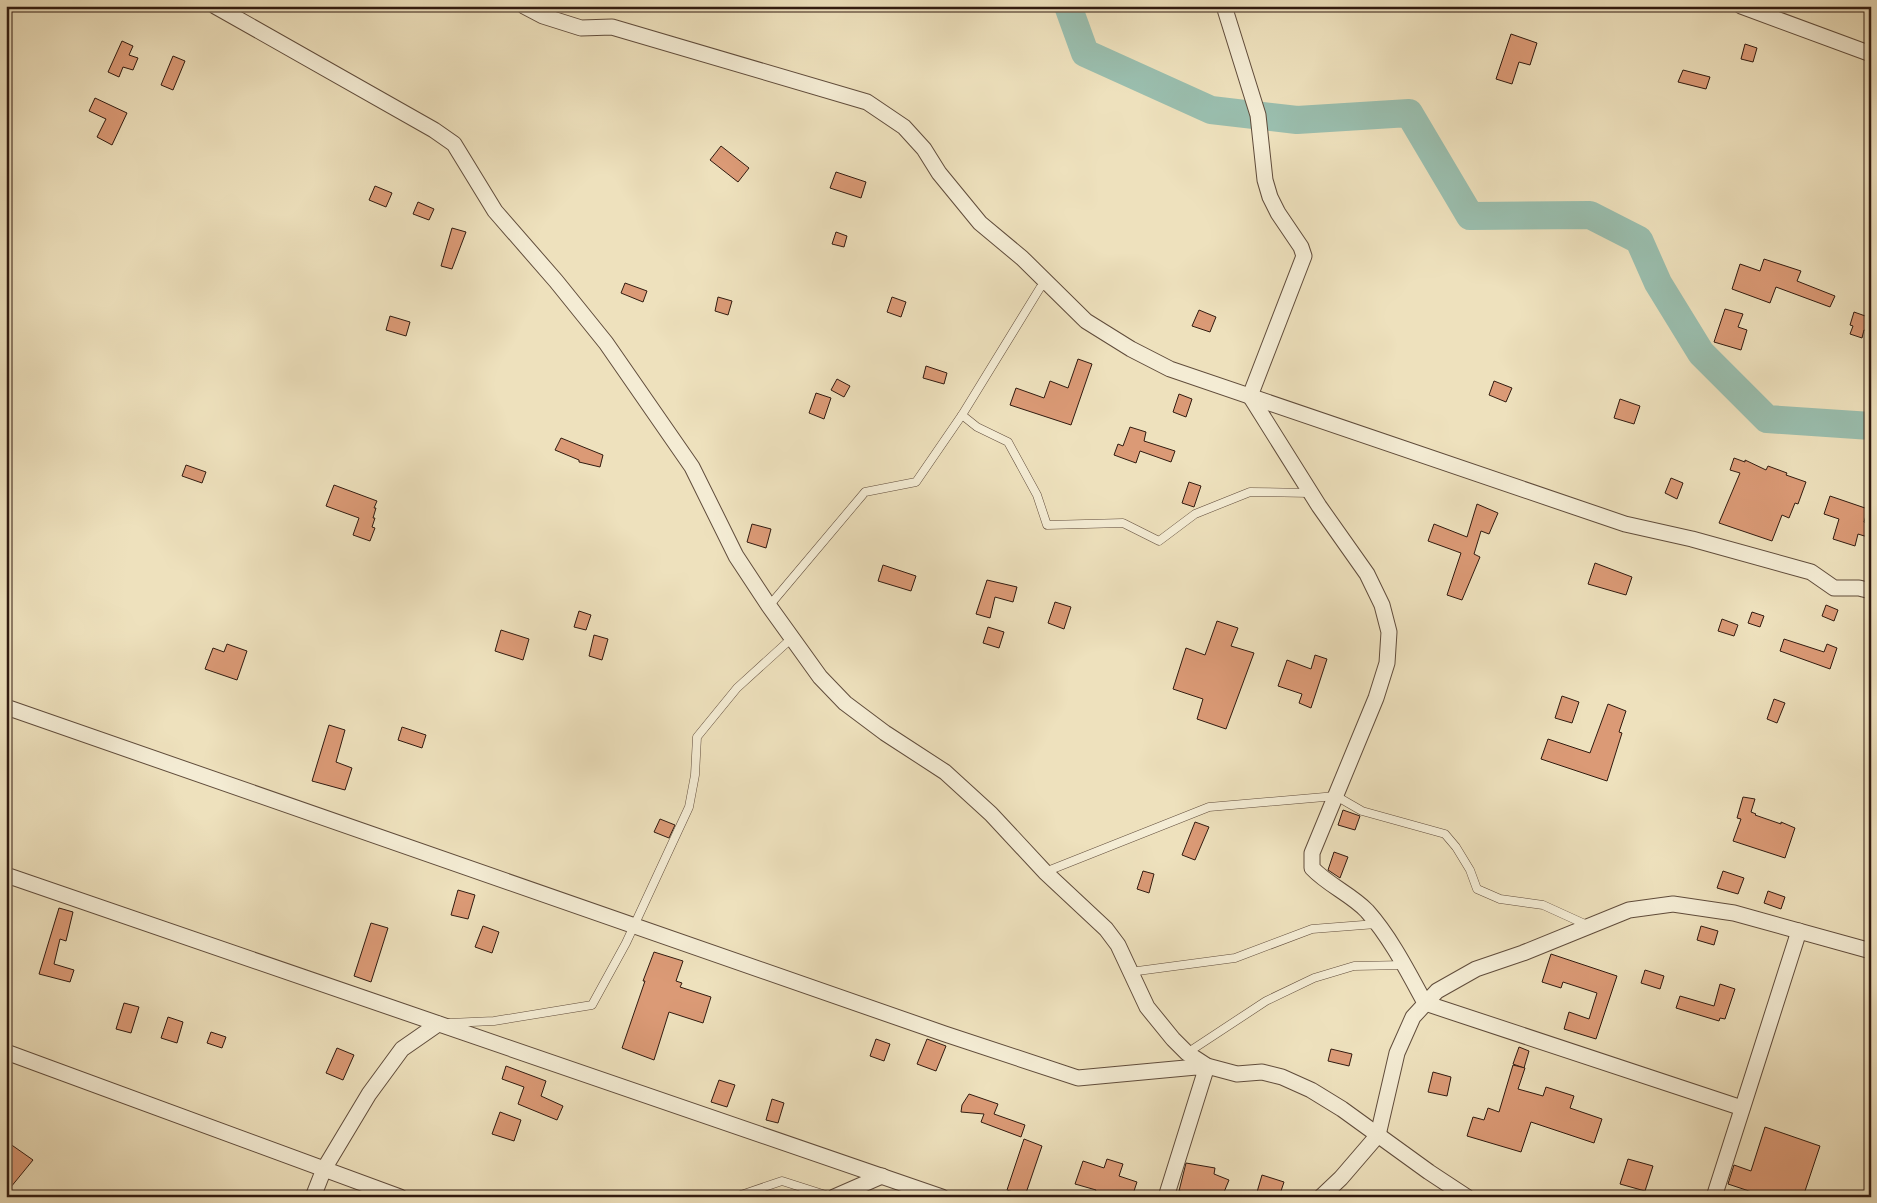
<svg xmlns="http://www.w3.org/2000/svg" width="1877" height="1203" font-family="'Libre Bodoni',serif">
	<style>
		.lines { fill: none; stroke-linecap: round; stroke-linejoin: round }
		.river { stroke: #9abeae; stroke-width: 28 }
		.building { fill: #db9a76; stroke: #311b10 }
		.service-casing { stroke: #604c3b; stroke-width: 9 }
		.minor-casing { stroke: #604c3b; stroke-width: 17 }
		.service { stroke: #f4ecd4; stroke-width: 8 }
		.minor { stroke: #f4ecd4; stroke-width: 15 }
	</style>
	<rect width="100%" height="100%" fill="#eee1bd"/>
	<filter id="stains"><feTurbulence type="fractalNoise" baseFrequency=".004" numOctaves="4"/><feColorMatrix values="0 0 0 0 .2 0 0 0 0 .09 0 0 0 0 .02 0 0 0 .5 -.17"/></filter>
	<radialGradient id="worn" r=".72"><stop offset=".6" stop-color="#630" stop-opacity="0"/><stop offset="1" stop-color="#630" stop-opacity=".3"/></radialGradient>
	<g class="lines">
		<!-- river -->
		<path class="river" d="M1068,6L1085,53L1211,110L1297,120L1409,113L1470,216L1590,215L1639,240L1658,283L1701,353L1767,419L1871,426"/>
	</g>
	<!-- building -->
	<g class="building">
		<path d="M1511,34L1537,43L1530,65L1519,62L1512,84L1496,79Z"/>
		<path d="M122,41L133,46L129,55L138,58L133,70L123,67L119,77L108,72Z"/>
		<path d="M1745,44L1757,48L1753,62L1741,59Z"/>
		<path d="M173,56L185,61L173,90L161,85Z"/>
		<path d="M1683,70L1710,77L1706,89L1678,82Z"/>
		<path d="M95,98L127,113L112,145L97,137L106,119L89,111Z"/>
		<path d="M721,146L749,168L738,182L710,160Z"/>
		<path d="M836,172L866,182L861,198L830,188Z"/>
		<path d="M375,186L392,193L386,207L369,200Z"/>
		<path d="M418,202L434,209L429,220L413,214Z"/>
		<path d="M452,228L466,232L452,269L441,266Z"/>
		<path d="M836,232L847,236L844,247L832,244Z"/>
		<path d="M1764,259L1801,271L1797,281L1835,296L1830,307L1776,287L1770,303L1732,289L1740,264L1760,271Z"/>
		<path d="M625,283L647,291L643,302L621,293Z"/>
		<path d="M718,297L732,301L728,315L715,311Z"/>
		<path d="M892,297L906,302L901,317L887,312Z"/>
		<path d="M1725,309L1743,314L1738,327L1747,330L1741,350L1714,342Z"/>
		<path d="M1199,310L1216,317L1210,332L1192,326Z"/>
		<path d="M1854,312L1871,318V332L1864,330L1862,338L1850,334L1853,326L1850,325Z"/>
		<path d="M390,316L410,322L406,336L386,330Z"/>
		<path d="M1078,359L1092,364L1071,425L1010,405L1016,388L1044,398L1050,381L1068,388Z"/>
		<path d="M926,366L947,373L944,384L923,378Z"/>
		<path d="M837,379L850,386L844,397L831,390Z"/>
		<path d="M1494,381L1512,388L1506,402L1489,395Z"/>
		<path d="M816,393L831,398L824,419L809,413Z"/>
		<path d="M1179,394L1192,399L1186,417L1173,412Z"/>
		<path d="M1620,399L1640,406L1634,424L1614,418Z"/>
		<path d="M1130,427L1146,432L1144,441L1175,451L1171,462L1140,451L1136,463L1114,455L1118,444L1123,446Z"/>
		<path d="M561,438L603,455L600,467L579,462V460L555,450Z"/>
		<path d="M1734,458L1745,462V460L1766,470L1768,466L1787,473L1786,475L1806,482L1798,504L1795,503L1789,518L1782,515L1772,541L1719,523L1740,473L1730,470Z"/>
		<path d="M186,465L206,472L202,483L182,476Z"/>
		<path d="M1671,478L1683,483L1677,499L1665,493Z"/>
		<path d="M1189,482L1201,486L1194,507L1182,503Z"/>
		<path d="M334,485L377,501L374,508H376L373,518H375L372,527L375,528L370,541L353,535L359,518L326,506Z"/>
		<path d="M1830,496L1868,509L1864,522L1871,525V538L1858,534L1855,546L1833,539L1839,519L1824,514Z"/>
		<path d="M1477,504L1498,513L1489,534L1481,531L1474,554L1480,557L1462,600L1447,595L1461,553L1428,541L1434,524L1467,537Z"/>
		<path d="M752,524L771,529L766,548L747,542Z"/>
		<path d="M1595,563L1632,577L1626,595L1588,584Z"/>
		<path d="M883,565L916,576L911,591L878,581Z"/>
		<path d="M987,580L1017,587L1013,602L995,597L990,618L976,614Z"/>
		<path d="M1055,602L1071,607L1064,629L1048,623Z"/>
		<path d="M1826,605L1838,610L1834,621L1822,616Z"/>
		<path d="M579,611L591,615L586,630L574,627Z"/>
		<path d="M1752,612L1764,616L1760,627L1748,623Z"/>
		<path d="M1722,619L1738,625L1734,636L1718,631Z"/>
		<path d="M1217,621L1238,628L1231,646L1254,653L1226,729L1197,719L1203,699L1173,689L1186,648L1205,655Z"/>
		<path d="M988,627L1004,632L999,648L983,643Z"/>
		<path d="M501,630L529,639L523,660L495,651Z"/>
		<path d="M594,635L608,639L602,660L589,656Z"/>
		<path d="M1784,639L1824,652L1827,644L1837,648L1830,669L1780,651Z"/>
		<path d="M227,644L247,651L237,680L205,669L213,648L224,652Z"/>
		<path d="M1315,655L1327,659L1311,708L1299,703L1302,694L1278,686L1287,660L1311,669Z"/>
		<path d="M1562,696L1579,702L1572,723L1555,718Z"/>
		<path d="M1774,699L1785,703L1777,723L1767,719Z"/>
		<path d="M1608,704L1626,711L1619,732L1622,733L1607,781L1541,759L1548,739L1590,753Z"/>
		<path d="M329,725L345,730L336,762L352,768L345,790L312,781Z"/>
		<path d="M402,727L426,735L422,748L398,740Z"/>
		<path d="M1743,797L1755,799L1751,812L1756,814L1755,815L1781,824V822L1795,828L1785,858L1733,841L1741,819L1737,818Z"/>
		<path d="M1343,810L1360,816L1355,830L1338,825Z"/>
		<path d="M660,819L675,825L669,838L654,832Z"/>
		<path d="M1195,822L1209,827L1195,860L1182,855Z"/>
		<path d="M1334,852L1348,857L1340,878L1328,870Z"/>
		<path d="M1143,871L1154,874L1149,893L1137,889Z"/>
		<path d="M1723,871L1744,878L1738,894L1717,888Z"/>
		<path d="M458,890L475,895L468,919L451,915Z"/>
		<path d="M1768,891L1785,897L1781,909L1764,903Z"/>
		<path d="M59,908L73,912L66,941L60,939L54,964L74,970L70,982L39,974Z"/>
		<path d="M371,923L388,928L371,982L354,976Z"/>
		<path d="M483,926L499,932L492,953L475,947Z"/>
		<path d="M1701,926L1718,931L1714,945L1697,940Z"/>
		<path d="M654,952L683,961L676,981L682,983L680,987L711,997L703,1023L669,1012L654,1060L622,1048L645,981H643Z"/>
		<path d="M1551,954L1617,976L1596,1039L1564,1029L1569,1012L1589,1019L1597,993L1563,982L1561,988L1542,982Z"/>
		<path d="M1645,970L1664,976L1660,989L1641,983Z"/>
		<path d="M1720,984L1735,989L1725,1019L1720,1018L1719,1021L1676,1008L1680,996L1714,1006Z"/>
		<path d="M124,1003L139,1007L131,1033L116,1029Z"/>
		<path d="M168,1017L183,1022L177,1043L161,1038Z"/>
		<path d="M211,1032L226,1037L222,1048L207,1043Z"/>
		<path d="M876,1039L890,1044L884,1061L870,1056Z"/>
		<path d="M927,1039L946,1046L936,1071L917,1064Z"/>
		<path d="M1519,1047L1529,1051L1524,1068L1513,1064Z"/>
		<path d="M337,1048L354,1055L343,1080L326,1073Z"/>
		<path d="M1331,1049L1352,1054L1349,1066L1328,1061Z"/>
		<path d="M1513,1065L1525,1068L1518,1089L1543,1096L1546,1087L1574,1096L1570,1108L1602,1119L1594,1143L1531,1122L1521,1152L1467,1136L1473,1117L1484,1120L1488,1108L1499,1112Z"/>
		<path d="M506,1066L546,1081L541,1096L563,1106L557,1120L518,1104L524,1087L502,1079Z"/>
		<path d="M1433,1072L1451,1077L1447,1096L1428,1092Z"/>
		<path d="M719,1080L735,1085L727,1107L711,1102Z"/>
		<path d="M969,1094L998,1104L994,1114L1025,1125L1021,1137L981,1122L984,1114L961,1112L962,1105Z"/>
		<path d="M772,1099L784,1103L778,1123L766,1120Z"/>
		<path d="M500,1112L521,1120L514,1141L492,1134Z"/>
		<path d="M1765,1127L1820,1146L1803,1197H1751L1752,1192L1728,1184L1734,1165L1751,1171Z"/>
		<path d="M1024,1139L1042,1146L1025,1196L1007,1190Z"/>
		<path d="M6,1141L33,1160L6,1193Z"/>
		<path d="M1107,1159L1123,1164L1119,1176L1137,1182L1132,1197H1093L1096,1190L1075,1184L1083,1161L1104,1168Z"/>
		<path d="M1628,1159L1653,1166L1645,1191L1620,1184Z"/>
		<path d="M1186,1163L1215,1168L1214,1174L1229,1180L1222,1197H1212L1179,1191Z"/>
		<path d="M1262,1175L1284,1182L1279,1197H1273L1257,1192Z"/>
	</g>
	<g class="lines">
		<defs>
			<g id="service">
				<path d="M1047,282L1040,288L962,415L977,427L1008,442L1037,495L1047,525L1123,523L1159,541L1195,514L1250,492L1310,493"/>
				<path d="M769,606L865,492L916,482L962,415"/>
				<path d="M1045,872L1209,807L1336,796L1362,811L1445,834L1456,847L1470,870L1477,889L1500,899L1543,905L1587,925"/>
				<path d="M1130,972L1235,958L1312,929L1376,924"/>
				<path d="M449,1023L494,1021L592,1005L626,943L689,807L695,775L697,737L737,688L792,638"/>
				<path d="M1187,1053L1266,1001L1314,978L1354,966L1404,965"/>
				<path d="M735,1197L782,1181L832,1197"/>
			</g>
			<g id="minor">
				<path d="M215,6L434,130L454,144L495,211L556,281L606,343L692,467L736,556L769,606L820,677L845,703L885,733L945,772L991,814L1045,872L1106,929L1118,945L1147,1007L1173,1039L1187,1053L1207,1066L1237,1074L1262,1072L1282,1077L1311,1090L1342,1109L1429,1172L1467,1197"/>
				<path d="M524,6L543,16L581,28L612,27L867,102L904,127L924,149L939,173L980,223L1022,258L1086,321L1131,349L1170,369L1625,524L1692,539L1811,572L1834,588H1859L1871,591"/>
				<path d="M1224,6L1258,115L1265,180L1270,197L1278,213L1301,247L1304,256L1250,396"/>
				<path d="M1741,6L1871,54"/>
				<path d="M1250,396L1319,506L1367,574L1382,605L1389,632L1387,663L1376,698L1312,853V868C1328,885 1352,895 1367,911C1391,938 1408,972 1425,1003L1742,1108"/>
				<path d="M6,707L945,1034L1078,1078L1207,1066L1166,1197"/>
				<path d="M6,875L942,1197"/>
				<path d="M6,1052L400,1197"/>
				<path d="M313,1197L324,1169L369,1094L402,1049L438,1024"/>
				<path d="M834,1197L882,1176"/>
				<path d="M1321,1197L1341,1178L1378,1135L1397,1053L1413,1017L1437,991L1476,969L1523,953L1629,910L1673,904L1734,913L1871,951"/>
				<path d="M1714,1197L1799,931"/>
			</g>
		</defs>
		<!-- service casing -->
		<use href="#service" class="service-casing"/>
		<!-- minor casing -->
		<use href="#minor" class="minor-casing"/>
		<!-- service -->
		<use href="#service" class="service"/>
		<!-- minor -->
		<use href="#minor" class="minor"/>
	</g>
	<!-- margin -->
	<rect width="1877" height="1203" fill="none" stroke="#eee1bd" stroke-width="25"/>
	<rect x="8" y="8" width="1862" height="1188" fill="none" stroke="#311b10" stroke-width="2.5"/>
	<rect x="12" y="12" width="1852" height="1178" fill="none" stroke="#311b10"/>
	<rect width="100%" height="100%" filter="url(#stains)"/>
	<rect width="100%" height="100%" fill="url(#worn)"/>
</svg>
